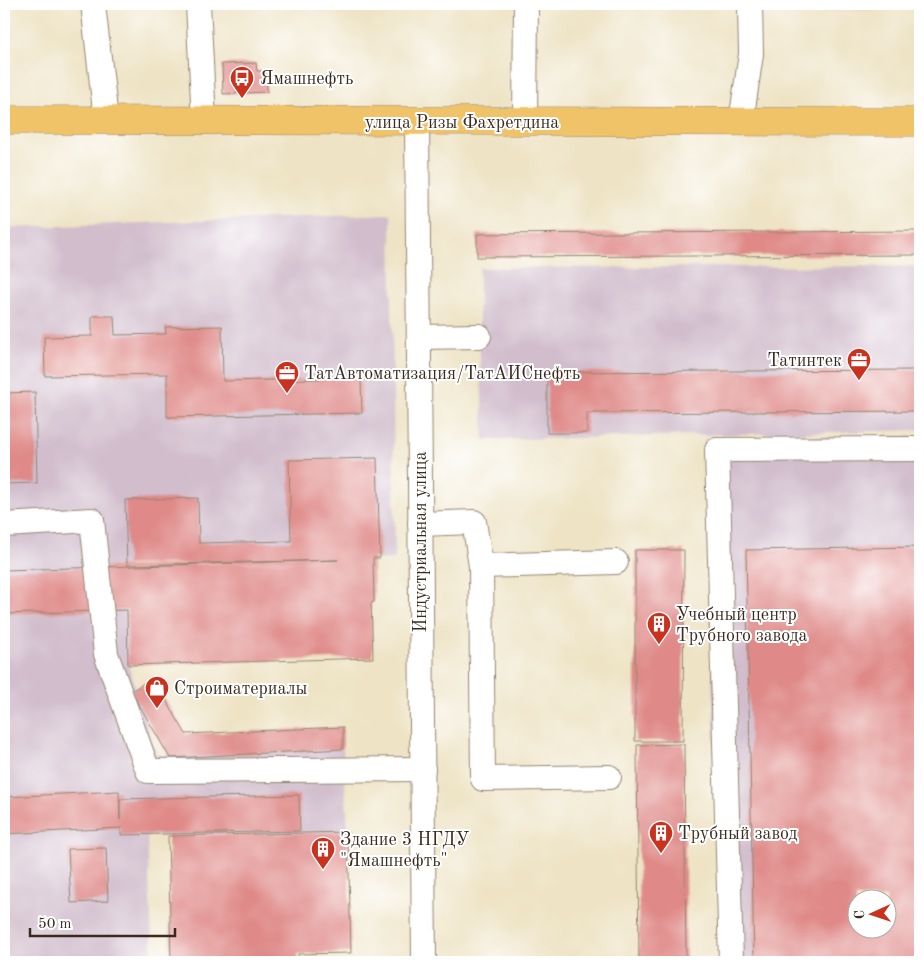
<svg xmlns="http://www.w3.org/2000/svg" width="924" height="966" font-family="'Old Standard TT',serif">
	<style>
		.built { fill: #f5cfdb }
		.industrial { fill: #d1bdcc; fill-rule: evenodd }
		.building { fill: #df8a88; fill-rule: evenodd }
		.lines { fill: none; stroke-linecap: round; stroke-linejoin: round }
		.minor-casing { stroke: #948672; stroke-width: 26 }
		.major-casing { stroke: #948672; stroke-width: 29 }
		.minor { stroke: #fff; stroke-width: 24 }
		.major { stroke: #f1c369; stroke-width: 28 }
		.labels { text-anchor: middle; stroke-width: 4; stroke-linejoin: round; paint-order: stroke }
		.poi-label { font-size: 18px; fill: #3b2a1e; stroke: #fff; text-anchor: start }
		.street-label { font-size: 18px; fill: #3b2a1e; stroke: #fff }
	</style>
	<rect width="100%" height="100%" fill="#fff"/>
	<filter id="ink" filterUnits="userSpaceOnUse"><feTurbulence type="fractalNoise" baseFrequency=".02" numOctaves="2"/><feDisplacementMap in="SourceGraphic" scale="10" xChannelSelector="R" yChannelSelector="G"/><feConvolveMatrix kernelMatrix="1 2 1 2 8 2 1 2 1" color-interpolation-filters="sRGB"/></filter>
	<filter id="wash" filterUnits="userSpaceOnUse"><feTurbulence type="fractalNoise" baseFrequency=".0096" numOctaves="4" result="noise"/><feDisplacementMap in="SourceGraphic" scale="20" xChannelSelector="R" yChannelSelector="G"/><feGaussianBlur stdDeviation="1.12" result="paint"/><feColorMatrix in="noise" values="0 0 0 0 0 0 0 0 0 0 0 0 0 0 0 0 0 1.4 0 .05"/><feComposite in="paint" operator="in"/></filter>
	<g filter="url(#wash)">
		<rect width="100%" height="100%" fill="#eee3c5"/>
		<!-- built -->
		<path class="built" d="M813,4H920V9L813,12Z"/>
		<!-- industrial -->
		<g class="industrial">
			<path d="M391,214L395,559L125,565L128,665L157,755L343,749L348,832L147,836L153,962H4V228Z"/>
			<path d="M920,266V430L484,440L479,336V268Z"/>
			<path d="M920,436V962H722L704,439ZM856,898H886V928H856Z"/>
		</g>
		<g id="blocks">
			<!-- building -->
			<g class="building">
				<path d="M256,63L257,71H266L267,92L223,94L222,64Z"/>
				<path d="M920,231V255L477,257V234Z"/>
				<path d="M92,316H114L115,335L166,334L165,327L222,326L223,381L361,378L362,413L167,417V374L45,376L44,337L92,336Z"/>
				<path d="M920,370V411L587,413V433H547V372Z"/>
				<path d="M35,392L37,483L4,484V393Z"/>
				<path d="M377,458L380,558H373L374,602L371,603L373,658L128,665L127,610L4,614V570L338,560L127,565L125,500L198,498L199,543L291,541L289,460Z"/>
				<path d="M920,547V962H754L746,550ZM856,898H886V928H856Z"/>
				<path d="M635,550H684L683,741H635Z"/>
				<path d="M153,678L186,734L343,727V749L170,758L131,691Z"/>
				<path d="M684,744L686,962H639L637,745Z"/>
				<path d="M119,791L120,820V799L299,795L300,831L121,835V828L4,834V797Z"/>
				<path d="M348,832L351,953L298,954L299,962H171L168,836Z"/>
				<path d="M106,848L108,901L71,903L68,849Z"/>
			</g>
		</g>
	</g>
	<g filter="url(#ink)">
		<use href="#blocks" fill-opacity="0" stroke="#948672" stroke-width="1"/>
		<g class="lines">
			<defs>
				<g id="minor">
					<path d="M93,4L106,120"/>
					<path d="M198,4L204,121"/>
					<path d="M417,122L424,962"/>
					<path d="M525,122L526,4"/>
					<path d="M741,122L751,54L750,4"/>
					<path d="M419,337L479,336"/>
					<path d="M420,524L474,522L481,566L483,779L609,777"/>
					<path d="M4,525L92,520L106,654L148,771L423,769"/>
					<path d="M481,566L616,562"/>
					<path d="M731,962L717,450L920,449"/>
				</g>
				<path id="major" d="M4,120L920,122"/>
			</defs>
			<!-- minor casing -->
			<use href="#minor" class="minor-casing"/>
			<!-- major casing -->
			<use href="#major" class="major-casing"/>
			<!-- minor -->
			<use href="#minor" class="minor"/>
			<!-- major -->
			<use href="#major" class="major"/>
		</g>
	</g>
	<!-- icons -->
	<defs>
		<symbol id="bus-pin" viewBox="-11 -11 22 30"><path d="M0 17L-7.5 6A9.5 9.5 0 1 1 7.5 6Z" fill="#c8321e" stroke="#fff"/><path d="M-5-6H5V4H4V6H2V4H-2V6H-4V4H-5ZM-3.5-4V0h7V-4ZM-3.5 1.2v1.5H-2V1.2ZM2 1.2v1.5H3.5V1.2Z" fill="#fff"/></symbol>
		<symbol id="office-pin" viewBox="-11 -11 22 30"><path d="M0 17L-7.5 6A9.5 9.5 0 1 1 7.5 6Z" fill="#c8321e" stroke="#fff"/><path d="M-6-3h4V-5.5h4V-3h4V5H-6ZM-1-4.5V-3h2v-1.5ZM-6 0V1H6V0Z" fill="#fff"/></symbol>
		<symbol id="building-pin" viewBox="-11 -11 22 30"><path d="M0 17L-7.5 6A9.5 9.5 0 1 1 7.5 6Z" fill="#c8321e" stroke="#fff"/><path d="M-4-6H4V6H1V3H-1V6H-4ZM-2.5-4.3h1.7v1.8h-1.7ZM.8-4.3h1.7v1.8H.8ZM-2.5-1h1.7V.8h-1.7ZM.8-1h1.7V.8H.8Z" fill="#fff"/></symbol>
		<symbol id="shop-pin" viewBox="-11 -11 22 30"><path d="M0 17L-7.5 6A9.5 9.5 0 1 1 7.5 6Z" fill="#c8321e" stroke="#fff"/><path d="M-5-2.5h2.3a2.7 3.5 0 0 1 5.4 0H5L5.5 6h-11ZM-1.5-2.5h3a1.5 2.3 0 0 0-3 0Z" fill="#fff"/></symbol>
	</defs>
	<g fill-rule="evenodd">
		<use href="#bus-pin" x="228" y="64" width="28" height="38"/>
		<use href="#office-pin" x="845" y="346" width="28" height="38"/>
		<use href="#office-pin" x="273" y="359" width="28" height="38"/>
		<use href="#building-pin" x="645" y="610" width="28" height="38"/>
		<use href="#shop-pin" x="143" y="674" width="28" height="38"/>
		<use href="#building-pin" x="647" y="819" width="28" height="38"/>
		<use href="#building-pin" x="309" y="835" width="28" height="38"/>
	</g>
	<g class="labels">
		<!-- poi labels -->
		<g class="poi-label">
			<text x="260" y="84">Ямашнефть</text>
			<text x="842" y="366" text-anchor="end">Татинтек</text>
			<text x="304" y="379">ТатАвтоматизация/ТатАИСнефть</text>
			<text x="676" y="620">Учебный центр<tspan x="676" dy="21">Трубного завода</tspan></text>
			<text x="174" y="694">Строиматериалы</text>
			<text x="678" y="839">Трубный завод</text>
			<text x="340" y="845">Здание 3 НГДУ<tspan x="340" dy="21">"Ямашнефть"</tspan></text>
		</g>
		<!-- street labels -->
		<g class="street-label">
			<text x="462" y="128">улица Ризы Фахретдина</text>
			<text transform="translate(420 542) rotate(-90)" y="6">Индустриальная улица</text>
		</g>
	</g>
	<!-- margin -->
	<rect width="924" height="966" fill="none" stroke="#fff" stroke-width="20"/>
	<!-- north arrow -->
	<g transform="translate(872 914) rotate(267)"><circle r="24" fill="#ffffff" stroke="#b1aaa5"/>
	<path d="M0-4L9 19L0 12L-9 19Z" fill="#c8321e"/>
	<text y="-8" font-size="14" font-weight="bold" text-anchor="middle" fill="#3b2a1e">С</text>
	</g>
	<!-- scale -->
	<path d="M30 928v8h145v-8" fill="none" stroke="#3b2a1e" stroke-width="2.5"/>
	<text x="38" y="928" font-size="15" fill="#3b2a1e" stroke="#ffffff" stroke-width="4" paint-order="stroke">50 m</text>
</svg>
